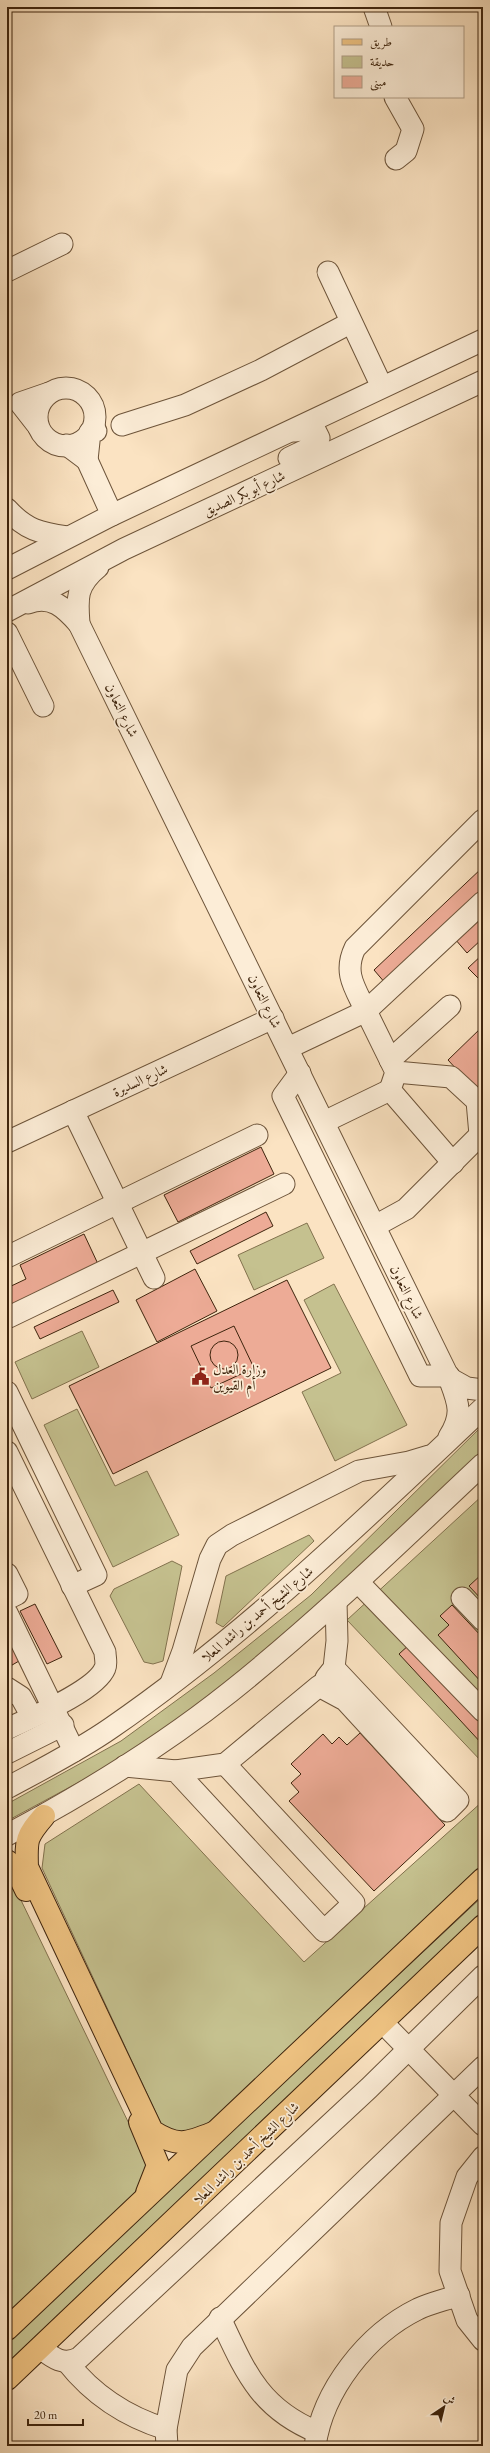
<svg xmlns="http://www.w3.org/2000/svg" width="490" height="2453" font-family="'EB Garamond',Amiri,serif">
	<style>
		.green { fill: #c5c18f; stroke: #82724e }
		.building { fill: #edab96; stroke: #3e240d }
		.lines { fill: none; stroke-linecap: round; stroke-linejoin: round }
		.minor-casing { stroke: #6d543a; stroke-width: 23 }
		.major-casing { stroke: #3e240d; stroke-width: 24 }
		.minor { stroke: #fcedd7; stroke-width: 21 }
		.major { stroke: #eec281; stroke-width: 22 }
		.labels { text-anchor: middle; stroke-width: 3.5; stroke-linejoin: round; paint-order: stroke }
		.street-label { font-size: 14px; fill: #3e240d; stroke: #fcedd7 }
		.poi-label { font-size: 14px; fill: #3e240d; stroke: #fcedd7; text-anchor: start }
	</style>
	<rect width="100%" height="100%" fill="#fbe3c2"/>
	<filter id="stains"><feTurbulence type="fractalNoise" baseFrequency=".005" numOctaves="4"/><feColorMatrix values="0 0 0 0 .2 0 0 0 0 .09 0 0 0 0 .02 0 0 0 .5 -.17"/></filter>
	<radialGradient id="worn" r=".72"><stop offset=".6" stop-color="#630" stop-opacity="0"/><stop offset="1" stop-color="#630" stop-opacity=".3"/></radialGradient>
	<!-- green -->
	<g class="green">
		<path d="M307,1223L324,1258L254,1290L238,1255Z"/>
		<path d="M334,1284L407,1425L335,1461L302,1392L341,1373L304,1300Z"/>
		<path d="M82,1331L99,1367L32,1399L15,1362Z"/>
		<path d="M77,1409L115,1486L147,1471L179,1535L113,1567L44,1425Z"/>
		<path d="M483,1425V1453L318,1610L224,1687L133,1753L7,1821V1804L121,1741L214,1673L311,1595Z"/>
		<path d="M483,1495V1763L347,1620Z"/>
		<path d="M309,1535L314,1541L223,1627L216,1623L226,1576Z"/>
		<path d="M172,1561L182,1566L163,1661L153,1664L144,1662L110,1596L114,1589Z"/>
		<path d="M139,1784L304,1962L483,1801V1873L201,2140L162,2126L42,1868L45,1844Z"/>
		<path d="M7,1885L18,1894L147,2161L139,2198L7,2321Z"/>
		<path d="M483,1896V1917L7,2367V2341Z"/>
	</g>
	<!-- building -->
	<g class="building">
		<path d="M483,867V894L386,984L374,970Z"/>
		<path d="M483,912V938L467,953L455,939Z"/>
		<path d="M483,954V983L468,968Z"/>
		<path d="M483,1026V1098L448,1060Z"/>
		<path d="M261,1147L274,1174L178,1222L164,1195Z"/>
		<path d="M266,1212L273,1226L197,1264L190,1251Z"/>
		<path d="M84,1234L98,1264L7,1308V1288L26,1279L20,1265Z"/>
		<path d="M195,1269L217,1311L157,1342L136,1300Z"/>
		<path d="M287,1280L331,1368L113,1474L69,1386Z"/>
		<path d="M113,1290L119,1302L40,1339L34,1327Z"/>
		<path d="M234,1326L254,1368L211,1388L191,1346Z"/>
		<circle cx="224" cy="1355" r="14"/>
		<path d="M483,1573V1601L469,1586Z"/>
		<path d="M35,1604L62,1657L47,1664L20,1611Z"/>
		<path d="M452,1605L483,1638V1684L438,1635L449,1625L440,1616Z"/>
		<path d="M7,1636L19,1661L7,1668Z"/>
		<path d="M410,1644L483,1723V1745L399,1654Z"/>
		<path d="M360,1733L445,1825L374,1891L289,1801L299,1792L291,1783L301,1774L291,1764L323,1734L332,1744L339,1737L347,1745Z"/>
	</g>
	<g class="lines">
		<defs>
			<g id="minor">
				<path d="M374,7L381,27"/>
				<path d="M395,97L413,129L406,151L396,159"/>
				<path d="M7,271L62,244"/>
				<path d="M328,272L382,387"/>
				<circle cx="66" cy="417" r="29"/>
				<path d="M122,425L185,405L261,370L350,323"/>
				<path d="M38,426L20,403L49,393"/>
				<path d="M67,445L87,460L90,432L96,431"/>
				<path d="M289,458L312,447L319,438L314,428L294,431"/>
				<path d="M87,460L112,515"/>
				<path d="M7,509C26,530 40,533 67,537"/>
				<path d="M7,569L112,515L483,340"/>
				<path d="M28,603C51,594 65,608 79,624C77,598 76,585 98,567"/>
				<path d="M7,611L124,549L483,381"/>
				<path d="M79,624L449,1378"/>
				<path d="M7,633L43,706"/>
				<path d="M483,820L355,948C343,973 355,988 366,1011L483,902"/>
				<path d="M288,1048L366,1011L396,1072L390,1090L453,1163"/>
				<path d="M390,1060L450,1006"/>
				<path d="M300,1073L283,1096L420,1376H449"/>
				<path d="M73,1111L154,1278"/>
				<path d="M324,1122L390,1090"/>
				<path d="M7,1142L273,1018"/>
				<path d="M375,1226L406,1209L480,1135L477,1101L451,1077L396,1072"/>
				<path d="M7,1257L257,1135"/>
				<path d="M9,1317L284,1184"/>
				<path d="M7,1392L96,1575L72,1586"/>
				<path d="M449,1437C464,1414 458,1402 449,1378L467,1388L483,1390"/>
				<path d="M7,1452L105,1652C105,1657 107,1664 105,1668C96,1691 30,1718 7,1729"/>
				<path d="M7,1574L17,1594L7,1599"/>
				<path d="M358,1582L483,1711"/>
				<path d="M462,1598L483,1620"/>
				<path d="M7,1613L74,1751"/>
				<path d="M326,1678L334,1668L337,1641L336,1602"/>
				<path d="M171,1683L183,1651L210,1559L217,1545L232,1535L359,1471L409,1462L429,1456"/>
				<path d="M7,1688L21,1697L32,1717"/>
				<path d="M7,1753L63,1725"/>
				<path d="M125,1766L176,1771L324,1931L354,1903L225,1764"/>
				<path d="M176,1771L225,1764L319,1686L345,1700L447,1811L458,1800L334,1668"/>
				<path d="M7,1788C42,1769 78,1751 111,1728C246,1635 364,1520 483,1408"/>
				<path d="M7,1835C84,1794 161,1747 230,1692C319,1621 400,1542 483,1464"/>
				<path d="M382,2022L483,2125"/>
				<path d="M483,2157L467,2177L451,2223L450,2271L467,2320L483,2340"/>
				<path d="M220,2318C245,2371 259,2408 317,2432"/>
				<path d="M40,2348C53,2358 63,2366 79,2358L369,2088L483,1976"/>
				<path d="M67,2362C93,2395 127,2417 166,2429"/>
				<path d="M167,2446L166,2429L177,2370L192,2347L483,2067"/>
				<path d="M315,2446C323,2390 367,2334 418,2309C431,2303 445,2300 459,2295"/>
			</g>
			<g id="major">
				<path d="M44,1816C26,1837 26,1839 27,1867L152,2131C177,2147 186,2144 213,2133"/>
				<path d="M7,1861L16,1869L26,1890"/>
				<path d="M140,2122L158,2165L147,2193"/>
				<path d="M7,2329L483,1879"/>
				<path d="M7,2379L483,1926"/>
			</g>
		</defs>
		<!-- minor casing -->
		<use href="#minor" class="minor-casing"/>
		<!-- major casing -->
		<use href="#major" class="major-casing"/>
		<!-- minor -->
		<use href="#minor" class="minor"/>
		<!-- major -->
		<use href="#major" class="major"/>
	</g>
	<!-- icons -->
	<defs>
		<symbol id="civic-bare" viewBox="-9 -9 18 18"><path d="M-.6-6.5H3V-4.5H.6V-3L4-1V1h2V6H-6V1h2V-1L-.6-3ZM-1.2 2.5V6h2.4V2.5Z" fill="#8f2418" stroke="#fcedd7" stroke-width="2.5" paint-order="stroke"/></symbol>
	</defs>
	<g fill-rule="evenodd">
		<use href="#civic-bare" x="188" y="1364" width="25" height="25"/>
	</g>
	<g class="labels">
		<!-- street labels -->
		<g class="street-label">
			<text transform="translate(244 493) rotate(-25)" y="5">شارع أبو بكر الصديق</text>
			<text transform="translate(122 710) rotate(64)" y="5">شارع التعاون</text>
			<text transform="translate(265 1001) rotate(64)" y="5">شارع التعاون</text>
			<text transform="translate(140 1080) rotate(-25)" y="5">شارع السديرة</text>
			<text transform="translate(407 1292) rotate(64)" y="5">شارع التعاون</text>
			<text transform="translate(257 1614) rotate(-40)" y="5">شارع الشيخ أحمد بن راشد المعلا</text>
			<text transform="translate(246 2153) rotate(-44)" y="5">شارع الشيخ أحمد بن راشد المعلا</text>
		</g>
		<!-- poi labels -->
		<g class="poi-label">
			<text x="213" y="1374">وزارة العدل<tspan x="213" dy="16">أم القيوين</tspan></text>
		</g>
	</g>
	<!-- margin -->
	<rect width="490" height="2453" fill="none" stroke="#fbe3c2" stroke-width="24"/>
	<rect x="8" y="8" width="474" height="2437" fill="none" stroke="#3e240d" stroke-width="2"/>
	<rect x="12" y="12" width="466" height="2429" fill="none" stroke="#3e240d"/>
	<!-- legend -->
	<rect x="334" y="26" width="130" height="72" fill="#fcedd7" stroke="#b09d86"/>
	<rect x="342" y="39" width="20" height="6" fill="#eec281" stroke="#b09d86"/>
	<text x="370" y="46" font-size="12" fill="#3e240d">طريق</text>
	<rect x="342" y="56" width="20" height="12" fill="#c5c18f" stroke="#b09d86"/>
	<text x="370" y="66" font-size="12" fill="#3e240d">حديقة</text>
	<rect x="342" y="76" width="20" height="12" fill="#edab96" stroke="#b09d86"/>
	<text x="370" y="86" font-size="12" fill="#3e240d">مبنى</text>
	<!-- north arrow -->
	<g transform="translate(444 2407) rotate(35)" stroke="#fcedd7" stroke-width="3" paint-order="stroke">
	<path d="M0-3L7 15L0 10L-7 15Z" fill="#3e240d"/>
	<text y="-6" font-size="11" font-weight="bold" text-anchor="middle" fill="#3e240d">ش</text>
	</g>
	<!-- scale -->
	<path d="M28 2419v6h55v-6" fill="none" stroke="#3e240d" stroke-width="2"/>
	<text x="34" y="2419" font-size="12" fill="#3e240d" stroke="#fcedd7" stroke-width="3" paint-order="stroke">20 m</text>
	<rect width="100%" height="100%" filter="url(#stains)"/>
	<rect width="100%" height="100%" fill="url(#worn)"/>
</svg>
